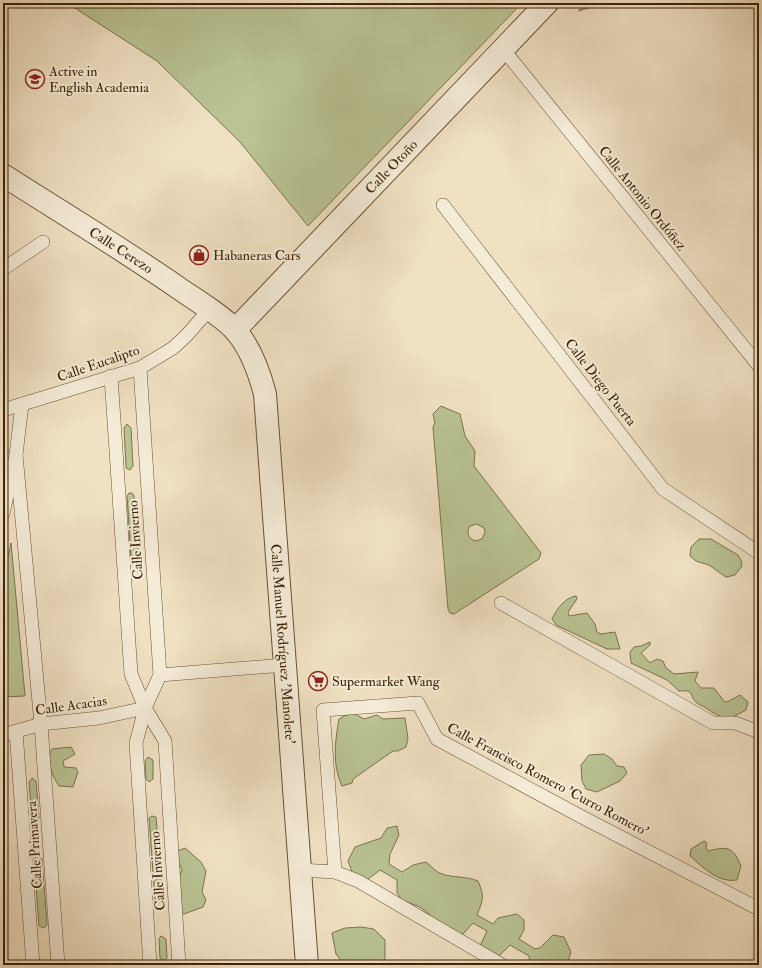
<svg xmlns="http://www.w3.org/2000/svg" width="762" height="968" font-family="'IM FELL Double Pica',serif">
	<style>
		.green { fill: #b9c394; stroke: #7c734d; fill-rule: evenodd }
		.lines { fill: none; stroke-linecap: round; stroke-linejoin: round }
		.service-casing { stroke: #6b5235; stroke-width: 14 }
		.minor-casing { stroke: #6b5235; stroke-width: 24 }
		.service { stroke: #f5ecd8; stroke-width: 13 }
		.minor { stroke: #f5ecd8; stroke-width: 22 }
		.labels { text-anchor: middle; stroke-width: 4; stroke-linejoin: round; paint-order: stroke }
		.poi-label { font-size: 14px; fill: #3f2306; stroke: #f5ecd8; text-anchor: start }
		.street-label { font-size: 14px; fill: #3f2306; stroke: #f5ecd8 }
	</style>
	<rect width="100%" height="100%" fill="#f0e1c3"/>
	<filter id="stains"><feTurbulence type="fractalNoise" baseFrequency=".005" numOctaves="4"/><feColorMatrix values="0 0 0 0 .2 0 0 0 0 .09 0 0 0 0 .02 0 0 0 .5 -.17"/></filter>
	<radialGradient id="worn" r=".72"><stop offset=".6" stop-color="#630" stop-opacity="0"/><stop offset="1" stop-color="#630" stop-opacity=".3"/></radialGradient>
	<!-- green -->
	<g class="green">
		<path d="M67,3H522L308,226L240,142L157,61Z"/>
		<path d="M586,3H606L578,11Z"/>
		<path d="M441,406L460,414L465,436L475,451L474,466L541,553L539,559L454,614L450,613L448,609L433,427L435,423L433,414ZM477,524L484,528L485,532L482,539L475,541C468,538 466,533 470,526Z"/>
		<path d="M127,424L131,428L133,466L130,470L126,468V465L124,428Z"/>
		<path d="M129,493H132L134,496L139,559L135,563L131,559L127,496Z"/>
		<path d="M699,539H711L738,555L741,560L742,566L735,575L726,577L709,565L696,561L690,556L691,547Z"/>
		<path d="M11,543L25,696L3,697V580Z"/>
		<path d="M576,596L577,599L568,612L569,616L587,613L595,624L597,632L601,634L615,632L620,649H607L556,625L552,619C557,609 564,598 576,596Z"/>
		<path d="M650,642V645L641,653L650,663L657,659L663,661L666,668L674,674L698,672L695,681L701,688H714L724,701L727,702L740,695L748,702L746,710C728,721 722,719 706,708C703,706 697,704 695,701C689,693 694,690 679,691L667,680L631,663L630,652L634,647L641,646Z"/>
		<path d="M355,714L364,719L377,715L383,719L405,718L408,739L406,747L398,751H393L353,779L352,783L342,786C332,764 335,742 339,719L346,715Z"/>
		<path d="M71,747L75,754L63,761L64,767L76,768L78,772L73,787L59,786C52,775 45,761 52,749Z"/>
		<path d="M604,754L612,759L617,766L624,767L627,773L620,781L597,792L586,789L582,781L581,765L589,755Z"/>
		<path d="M148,757L153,760V779L149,782L146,779L145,761Z"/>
		<path d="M32,778L36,781L39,817L37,821H33L32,818L29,782Z"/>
		<path d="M152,816L156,817L163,900L160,903L155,900L149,818Z"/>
		<path d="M397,826L399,835L390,854L389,864L402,872L413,865L426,862C431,866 436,872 442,874C454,878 466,876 478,881C485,897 483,900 477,915L493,924L498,918L517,914L524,920V930L519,939L535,949L540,948L553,935L564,937L571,952L567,965H530L529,956L510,945L498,957L480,946L487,931L473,923L464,933L453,938L434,926L430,915L420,907L402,900L397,893V880L380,870L363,883L353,874L348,861L355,847L381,838L387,828Z"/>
		<path d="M704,841L707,843L706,848L708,851C728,846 733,847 741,866L737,880C717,883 703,867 690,856L691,849Z"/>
		<path d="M185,848L201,862L206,871L202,892L206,900L203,907L184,914L178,912V879L182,870L178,860V851Z"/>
		<path d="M38,855L42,859L47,925L44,928L39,926L34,860L36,856Z"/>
		<path d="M361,927L374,929L385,940V965H337L342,962L336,954L332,933L345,928Z"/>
		<path d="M161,936L166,939L167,958L164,961L160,958L159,939Z"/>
	</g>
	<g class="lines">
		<defs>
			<g id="service">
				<path d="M503,49L759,366"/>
				<path d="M443,205L663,489L759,553"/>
				<path d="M3,269L43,242"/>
				<path d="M140,368L160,675L145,708L136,743L150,965"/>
				<path d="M111,376L131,674L145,708L165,741L179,965"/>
				<path d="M3,410L140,368L173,348L186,336L209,310"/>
				<path d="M16,455L41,724L58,965"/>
				<path d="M3,514L16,455L22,404"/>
				<path d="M501,603L713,723H735L759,732"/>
				<path d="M160,675L285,665"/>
				<path d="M16,731L33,965"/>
				<path d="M3,735L41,724L99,718L145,708"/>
				<path d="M300,870L335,872L358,881L502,965"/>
				<path d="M335,872L323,710L418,703L437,739L580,816L759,909"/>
			</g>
			<g id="minor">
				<path id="s1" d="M3,175C61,212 121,248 177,287C194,299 223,316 236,331C251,349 259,371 265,394L307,965"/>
				<path id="s2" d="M235,330L547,3"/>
			</g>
		</defs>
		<!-- service casing -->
		<use href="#service" class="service-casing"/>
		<!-- minor casing -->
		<use href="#minor" class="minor-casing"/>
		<!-- service -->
		<use href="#service" class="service"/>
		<!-- minor -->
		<use href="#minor" class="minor"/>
	</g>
	<!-- icons -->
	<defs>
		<symbol id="school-ring" viewBox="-11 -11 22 22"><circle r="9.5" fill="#f5ecd8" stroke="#8f2418" stroke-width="1.5"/><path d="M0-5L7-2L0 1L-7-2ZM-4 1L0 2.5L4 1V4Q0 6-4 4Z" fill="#8f2418"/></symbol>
		<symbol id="shop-ring" viewBox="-11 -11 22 22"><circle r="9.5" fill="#f5ecd8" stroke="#8f2418" stroke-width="1.5"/><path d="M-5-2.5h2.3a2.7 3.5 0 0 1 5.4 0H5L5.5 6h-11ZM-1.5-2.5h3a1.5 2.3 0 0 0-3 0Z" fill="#8f2418"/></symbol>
		<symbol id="supermarket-ring" viewBox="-11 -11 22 22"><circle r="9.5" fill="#f5ecd8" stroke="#8f2418" stroke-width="1.5"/><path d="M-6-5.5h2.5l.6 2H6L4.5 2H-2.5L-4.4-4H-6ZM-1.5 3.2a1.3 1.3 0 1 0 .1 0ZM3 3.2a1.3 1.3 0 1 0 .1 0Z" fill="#8f2418"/></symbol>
	</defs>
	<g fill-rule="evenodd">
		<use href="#school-ring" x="24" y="68" width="22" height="22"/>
		<use href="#shop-ring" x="188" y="244" width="22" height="22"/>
		<use href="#supermarket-ring" x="307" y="670" width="22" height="22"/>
	</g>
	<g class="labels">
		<!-- poi labels -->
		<g class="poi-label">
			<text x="49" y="76">Active in<tspan x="49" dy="16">English Academia</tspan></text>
			<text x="213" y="260">Habaneras Cars</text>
			<text x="332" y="686">Supermarket Wang</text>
		</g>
		<!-- street labels -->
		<g class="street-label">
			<text dy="5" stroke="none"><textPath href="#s2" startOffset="226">Calle Otoño</textPath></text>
			<text transform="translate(643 198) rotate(51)" y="5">Calle Antonio Ordóñez</text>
			<text dy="5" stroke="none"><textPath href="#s1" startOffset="140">Calle Cerezo</textPath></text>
			<text transform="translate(98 363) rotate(-19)" y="5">Calle Eucalipto</text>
			<text transform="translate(601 382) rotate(52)" y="5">Calle Diego Puerta</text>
			<text transform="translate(135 540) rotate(-94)" y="5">Calle Invierno</text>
			<text dy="5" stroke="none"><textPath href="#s1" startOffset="601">Calle Manuel Rodríguez 'Manolete'</textPath></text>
			<text transform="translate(71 705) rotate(-8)" y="5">Calle Acacias</text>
			<text transform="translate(548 779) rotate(28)" y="5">Calle Francisco Romero 'Curro Romero'</text>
			<text transform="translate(34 845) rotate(-94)" y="5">Calle Primavera</text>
			<text transform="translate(157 871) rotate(-94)" y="5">Calle Invierno</text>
		</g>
	</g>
	<!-- margin -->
	<rect width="762" height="968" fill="none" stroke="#f0e1c3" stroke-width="16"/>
	<rect x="4" y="4" width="754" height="960" fill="none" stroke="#3f2306" stroke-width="2"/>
	<rect x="8" y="8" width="746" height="952" fill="none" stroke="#3f2306"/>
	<rect width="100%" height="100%" filter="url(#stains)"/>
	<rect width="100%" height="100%" fill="url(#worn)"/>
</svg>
